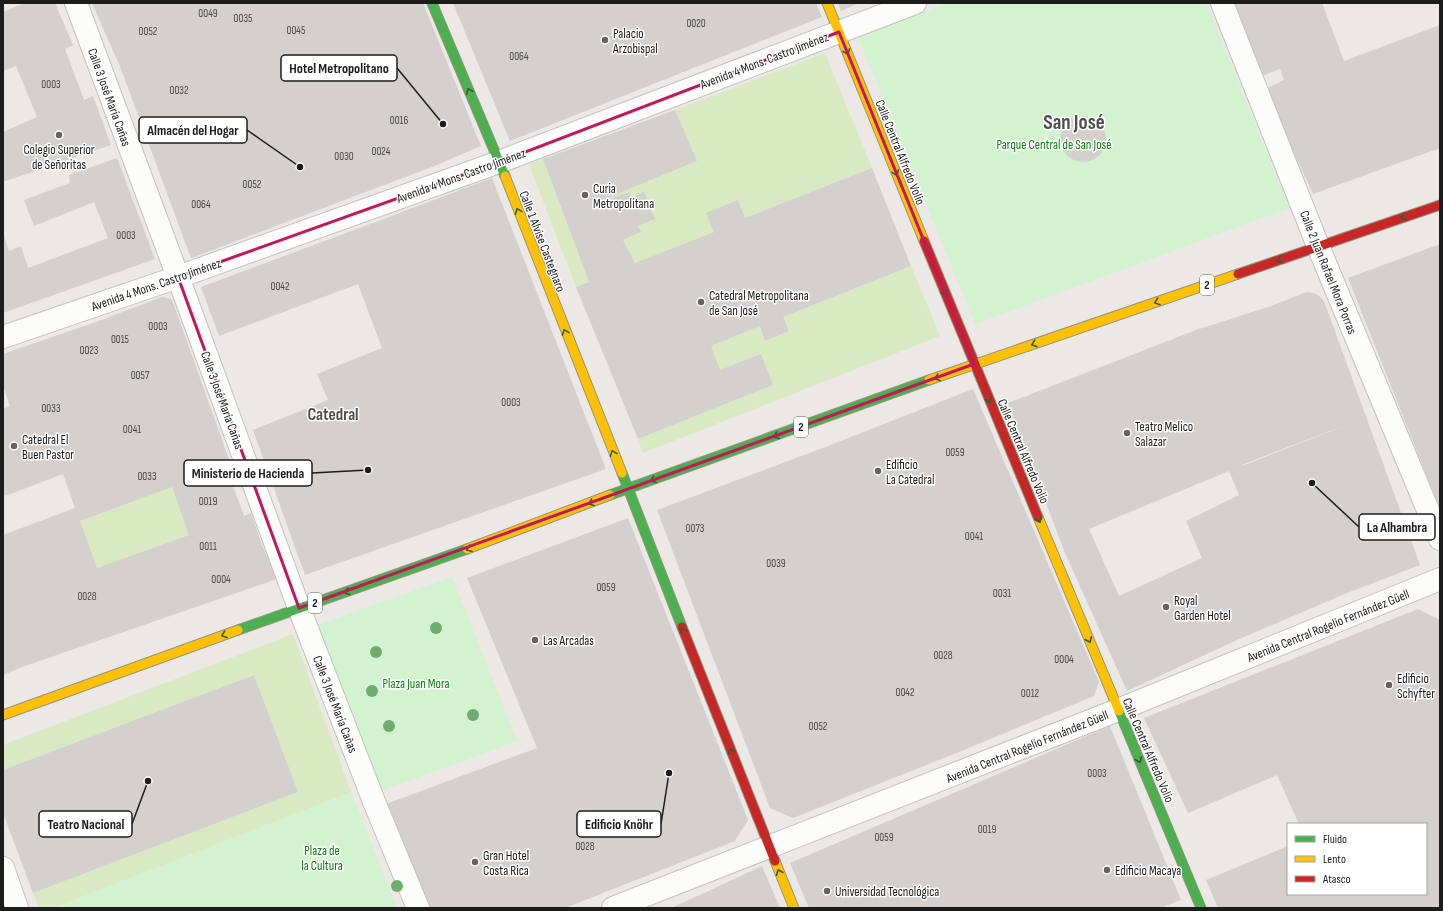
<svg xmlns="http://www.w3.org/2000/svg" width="1443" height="911" font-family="'Sofia Sans Condensed',sans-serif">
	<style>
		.grass { fill: #d9e9c2 }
		.park { fill: #d2f2d0 }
		.building { fill: #d3d0ce; fill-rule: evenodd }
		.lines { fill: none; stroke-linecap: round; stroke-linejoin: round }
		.street-casing { stroke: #c3c2c1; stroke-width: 24 }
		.fast-casing { stroke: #94947c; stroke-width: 11 }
		.slow-casing { stroke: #94947c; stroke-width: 11 }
		.jam-casing { stroke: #94947c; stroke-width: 11 }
		.street { stroke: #fcfcfb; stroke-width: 22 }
		.fast { stroke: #4caf50; stroke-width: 9 }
		.slow { stroke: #ffc107; stroke-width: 9 }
		.jam { stroke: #c62828; stroke-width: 9 }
		.tree { fill: #6fac6f }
		.oneway { stroke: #325e33 }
		.marked { fill: none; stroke: #c2185b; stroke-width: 3; stroke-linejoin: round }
		.poi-dot { fill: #646362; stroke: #fff; stroke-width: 1.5 }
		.labels { text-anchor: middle; stroke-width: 3; stroke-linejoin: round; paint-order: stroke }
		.number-label { font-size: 11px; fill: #4a4948 }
		.shield { fill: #fff; stroke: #606060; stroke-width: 1 }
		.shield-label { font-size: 12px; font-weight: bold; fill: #1c1c1c }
		.poi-label { font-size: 13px; fill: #1c1c1c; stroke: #fff; text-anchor: start }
		.street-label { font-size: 13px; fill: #1c1c1c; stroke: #fff }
		.park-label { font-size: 13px; fill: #0a7b0e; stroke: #fff }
		.district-label { font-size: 17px; font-weight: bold; fill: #4f4f4f; stroke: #fff }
		.town-label { font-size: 21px; font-weight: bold; fill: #4f4f4f; stroke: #fff }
		.leader { fill: none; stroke: #1c1c1c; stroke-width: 1.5 }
		.callout-dot { fill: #1c1c1c; stroke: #fff; stroke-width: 1.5 }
		.callout { fill: #fff; stroke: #1c1c1c; stroke-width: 1.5 }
		.callout-label { font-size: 14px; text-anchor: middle; font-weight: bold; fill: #1c1c1c }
	</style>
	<rect width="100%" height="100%" fill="#ebe8e5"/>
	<!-- grass -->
	<g class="grass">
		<path d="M825,53L872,168L745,218L738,200L714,232L635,263L623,240L641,232L638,226L655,219L644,192L631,198L628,192L608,200L607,198L696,161L675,110Z"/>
		<path d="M543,159L589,282L576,287L529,164Z"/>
		<path d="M911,266L940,336L643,453L638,439L773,385L720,370L711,346L760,326L766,341L789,331L783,317Z"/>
		<path d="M172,487L189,535L97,568L80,521Z"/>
		<path d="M293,634L351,792L53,908H39L33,893L298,792L254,675L3,770V745Z"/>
	</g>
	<!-- park -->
	<g class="park">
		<path d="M948,3H1206L1289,208L975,324L858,37Z"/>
		<path d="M452,577L517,741L381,791L315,626Z"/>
		<path d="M351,792L397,908H53Z"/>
	</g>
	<!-- building -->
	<g class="building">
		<path d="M25,3H55L73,45L65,49L84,100L93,96L111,145L3,182V132L37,117L16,66L3,71V12Z"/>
		<path d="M92,3H423L481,146L432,167L191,258L121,69Z"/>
		<path d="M453,3H816L822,17L510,141Z"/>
		<path d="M838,3H859L841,11Z"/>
		<path d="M1229,3H1322L1344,61L1440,25V148L1313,194L1265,89L1284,80L1280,69L1261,76Z"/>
		<path d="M675,110L697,161L607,198L608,200L629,192L631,198L644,192L655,219L638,226L641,232L623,240L635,263L714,232L706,213L738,200L745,218L872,168L911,266L783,317L789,331L765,341L760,326L711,346L720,370L761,354L773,385L638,439L576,287L589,282L543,159Z"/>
		<circle cx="1083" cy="139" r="23"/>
		<path d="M117,158L155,259L3,313V232L9,251L21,246L28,268L108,238L94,202L34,226L24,200L70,183L69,175Z"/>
		<path d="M492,178L606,469L305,575L253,430L328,400L317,374L382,348L358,284L219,336L201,287L373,223Z"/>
		<path d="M1440,244V509L1348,278Z"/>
		<path d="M1307,292L1317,294L1324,301L1420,565L1347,593L1237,640L1127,691L1065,553L1008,403L1196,330L1268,307ZM1349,424L1242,466V465L1314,437ZM1229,471L1239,495L1186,521L1202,558L1119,596L1089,529Z"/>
		<path d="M162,297L171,299L174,305L231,465L226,467L244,516L251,513L262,545L277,579L25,666L3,675V535L75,508L63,474L5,496L3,490V409L10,406L3,385V354L96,322ZM172,487L189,535L97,568L80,521Z"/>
		<path d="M973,389L1099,682L1094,696L954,754L793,818L770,808L657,510L828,446Z"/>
		<path d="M628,518L748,820L735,841L565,908H428L386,804L537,748L467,578Z"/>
		<path d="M1418,609L1440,620V908H1218L1206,880L1288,846V894H1426V824H1299L1277,775L1188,813L1144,718Z"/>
		<path d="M254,675L298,792L33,893L3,813V770Z"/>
		<path d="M1110,726L1181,900L1160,908H809L790,863Z"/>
		<path d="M762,866L780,908H671L702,894Z"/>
	</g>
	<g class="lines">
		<defs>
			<g id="street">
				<path d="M76,3L178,277L299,608L375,804L418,908"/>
				<path d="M1222,3L1318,246L1440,539"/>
				<path d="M3,337L178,277L499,162L915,3"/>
				<path d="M3,868L17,908"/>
				<path d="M613,908L1118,710L1440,579"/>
			</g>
			<g id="fast">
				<path d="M432,3L505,176"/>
				<path d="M622,473L682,627"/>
				<path d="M610,495L929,380"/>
				<path d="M238,630L467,549"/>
				<path d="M1119,711L1201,908"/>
			</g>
			<g id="slow">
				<path d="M827,3L924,241"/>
				<path d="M505,176L622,473"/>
				<path d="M929,380L1238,274"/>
				<path d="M1038,517L1119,711"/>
				<path d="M467,549L610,495"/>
				<path d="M3,715L238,630"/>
				<path d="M775,861L794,908"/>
			</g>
			<g id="jam">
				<path d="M924,241L1038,517"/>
				<path d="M1238,274L1440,205"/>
				<path d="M682,627L775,861"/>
			</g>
		</defs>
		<!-- street casing -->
		<use href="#street" class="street-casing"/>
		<!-- fast casing -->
		<use href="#fast" class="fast-casing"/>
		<!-- slow casing -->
		<use href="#slow" class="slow-casing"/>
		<!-- jam casing -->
		<use href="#jam" class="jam-casing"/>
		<!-- street -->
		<use href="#street" class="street"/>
		<!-- fast -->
		<use href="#fast" class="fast"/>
		<!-- slow -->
		<use href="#slow" class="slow"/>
		<!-- jam -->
		<use href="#jam" class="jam"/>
	</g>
	<!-- trees -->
	<g class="tree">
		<circle cx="436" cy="628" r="6"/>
		<circle cx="376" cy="652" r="6"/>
		<circle cx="372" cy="691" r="6"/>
		<circle cx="473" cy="715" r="6"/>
		<circle cx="389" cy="726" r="6"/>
		<circle cx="397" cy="886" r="6"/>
	</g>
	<!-- one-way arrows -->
	<defs><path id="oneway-chevron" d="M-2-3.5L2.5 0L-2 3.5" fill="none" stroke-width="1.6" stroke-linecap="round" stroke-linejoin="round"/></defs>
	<g class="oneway">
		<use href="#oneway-chevron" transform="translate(847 52) rotate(68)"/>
		<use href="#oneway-chevron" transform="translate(469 91) rotate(-113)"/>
		<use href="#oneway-chevron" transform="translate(896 173) rotate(68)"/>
		<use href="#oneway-chevron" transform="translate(518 211) rotate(-111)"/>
		<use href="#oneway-chevron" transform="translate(1403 217) rotate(161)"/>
		<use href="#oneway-chevron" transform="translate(1280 260) rotate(161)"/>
		<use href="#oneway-chevron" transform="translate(945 293) rotate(68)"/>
		<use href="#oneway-chevron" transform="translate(1157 302) rotate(161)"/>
		<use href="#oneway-chevron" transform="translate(565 332) rotate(-111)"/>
		<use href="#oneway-chevron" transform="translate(1034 344) rotate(161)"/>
		<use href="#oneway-chevron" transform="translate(937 378) rotate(160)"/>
		<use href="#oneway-chevron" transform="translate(989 400) rotate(67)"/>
		<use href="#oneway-chevron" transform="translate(776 436) rotate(160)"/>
		<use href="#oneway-chevron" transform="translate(613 453) rotate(-111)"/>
		<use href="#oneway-chevron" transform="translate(653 480) rotate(160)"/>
		<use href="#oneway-chevron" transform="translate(591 503) rotate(159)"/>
		<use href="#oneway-chevron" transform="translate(1039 520) rotate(67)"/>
		<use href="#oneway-chevron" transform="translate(469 549) rotate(159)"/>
		<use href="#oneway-chevron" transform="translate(347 592) rotate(161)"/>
		<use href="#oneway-chevron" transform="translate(683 630) rotate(-111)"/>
		<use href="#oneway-chevron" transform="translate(224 635) rotate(160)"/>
		<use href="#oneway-chevron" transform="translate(1089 640) rotate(67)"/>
		<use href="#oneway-chevron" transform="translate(731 751) rotate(-111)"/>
		<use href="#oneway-chevron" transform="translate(1139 760) rotate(67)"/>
		<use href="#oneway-chevron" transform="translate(779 872) rotate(-113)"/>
	</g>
	<!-- marked area -->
	<path class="marked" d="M839,32L974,364L299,608L178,277L499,162Z"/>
	<!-- markers -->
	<g class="poi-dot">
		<circle cx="605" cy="40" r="4"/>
		<circle cx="59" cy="135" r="4"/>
		<circle cx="585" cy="195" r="4"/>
		<circle cx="701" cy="302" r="4"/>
		<circle cx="1127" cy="433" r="4"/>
		<circle cx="14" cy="446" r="4"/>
		<circle cx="878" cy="471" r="4"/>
		<circle cx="1166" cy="607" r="4"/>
		<circle cx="535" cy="640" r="4"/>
		<circle cx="1389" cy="685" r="4"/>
		<circle cx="475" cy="862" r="4"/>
		<circle cx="1107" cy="870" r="4"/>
		<circle cx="827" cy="891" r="4"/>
	</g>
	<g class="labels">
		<!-- number labels -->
		<g class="number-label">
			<text x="208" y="17">0049</text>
			<text x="243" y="22">0035</text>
			<text x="696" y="27">0020</text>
			<text x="296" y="34">0045</text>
			<text x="148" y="35">0052</text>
			<text x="519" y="60">0064</text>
			<text x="51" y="88">0003</text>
			<text x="179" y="94">0032</text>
			<text x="399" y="124">0016</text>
			<text x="381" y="155">0024</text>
			<text x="344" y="160">0030</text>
			<text x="252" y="188">0052</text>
			<text x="201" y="208">0064</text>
			<text x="126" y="239">0003</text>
			<text x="280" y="290">0042</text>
			<text x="158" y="330">0003</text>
			<text x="120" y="343">0015</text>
			<text x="89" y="354">0023</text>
			<text x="140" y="379">0057</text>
			<text x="511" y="406">0003</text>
			<text x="51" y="412">0033</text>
			<text x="132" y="433">0041</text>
			<text x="955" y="456">0059</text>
			<text x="147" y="480">0033</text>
			<text x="208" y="505">0019</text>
			<text x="695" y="532">0073</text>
			<text x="974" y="540">0041</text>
			<text x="208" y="550">0011</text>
			<text x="776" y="567">0039</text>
			<text x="221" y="583">0004</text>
			<text x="606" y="591">0059</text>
			<text x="1002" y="597">0031</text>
			<text x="87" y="600">0028</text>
			<text x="943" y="659">0028</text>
			<text x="1064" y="663">0004</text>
			<text x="905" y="696">0042</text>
			<text x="1030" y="697">0012</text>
			<text x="818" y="730">0052</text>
			<text x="1097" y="777">0003</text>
			<text x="987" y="833">0019</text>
			<text x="884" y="841">0059</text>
			<text x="585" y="850">0028</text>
		</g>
		<!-- shield labels -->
		<g class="shield">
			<rect x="1200" y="275" width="14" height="20" rx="3"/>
			<rect x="794" y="417" width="14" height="20" rx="3"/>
			<rect x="308" y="593" width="14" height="20" rx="3"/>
		</g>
		<g class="shield-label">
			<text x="1207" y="289">2</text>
			<text x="801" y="431">2</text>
			<text x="315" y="607">2</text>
		</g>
		<!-- poi labels -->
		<g class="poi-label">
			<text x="613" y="38">Palacio<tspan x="613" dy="15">Arzobispal</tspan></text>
			<text x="59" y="154" text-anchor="middle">Colegio Superior<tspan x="59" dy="15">de Señoritas</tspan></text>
			<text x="593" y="193">Curia<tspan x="593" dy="15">Metropolitana</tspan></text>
			<text x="709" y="300">Catedral Metropolitana<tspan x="709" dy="15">de San José</tspan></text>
			<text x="1135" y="431">Teatro Melico<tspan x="1135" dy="15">Salazar</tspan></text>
			<text x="22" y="444">Catedral El<tspan x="22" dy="15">Buen Pastor</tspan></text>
			<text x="886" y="469">Edificio<tspan x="886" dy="15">La Catedral</tspan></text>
			<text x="1174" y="605">Royal<tspan x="1174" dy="15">Garden Hotel</tspan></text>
			<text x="543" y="645">Las Arcadas</text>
			<text x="1397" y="683">Edificio<tspan x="1397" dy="15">Schyfter</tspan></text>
			<text x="483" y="860">Gran Hotel<tspan x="483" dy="15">Costa Rica</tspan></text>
			<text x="1115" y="875">Edificio Macaya</text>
			<text x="835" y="896">Universidad Tecnológica</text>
		</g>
		<!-- street labels -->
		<g class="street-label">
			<text transform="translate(764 60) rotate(-21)" y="5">Avenida 4 Mons. Castro Jiménez</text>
			<text transform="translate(110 97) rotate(70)" y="5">Calle 3 José María Cañas</text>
			<text transform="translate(901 152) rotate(68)" y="5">Calle Central Alfredo Volio</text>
			<text transform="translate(461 175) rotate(-20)" y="5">Avenida 4 Mons. Castro Jiménez</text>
			<text transform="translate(543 241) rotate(69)" y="5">Calle 1 Alvise Castegnaro</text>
			<text transform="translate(1329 272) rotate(68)" y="5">Calle 2 Juan Rafael Mora Porras</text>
			<text transform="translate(156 284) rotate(-19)" y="5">Avenida 4 Mons. Castro Jiménez</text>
			<text transform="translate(223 400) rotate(70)" y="5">Calle 3 José María Cañas</text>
			<text transform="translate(1024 451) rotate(67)" y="5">Calle Central Alfredo Volio</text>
			<text transform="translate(1328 625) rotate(-22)" y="5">Avenida Central Rogelio Fernández Güell</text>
			<text transform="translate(336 704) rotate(69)" y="5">Calle 3 José María Cañas</text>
			<text transform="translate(1027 746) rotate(-22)" y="5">Avenida Central Rogelio Fernández Güell</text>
			<text transform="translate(1149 750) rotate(67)" y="5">Calle Central Alfredo Volio</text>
		</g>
		<!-- park labels -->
		<g class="park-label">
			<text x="1054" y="149">Parque Central de San José</text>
			<text x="416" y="688">Plaza Juan Mora</text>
			<text x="322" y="855">Plaza de<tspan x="322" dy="15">la Cultura</tspan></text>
		</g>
		<!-- district labels -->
		<g class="district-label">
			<text x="333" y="420">Catedral</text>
		</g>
		<!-- town labels -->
		<g class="town-label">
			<text x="1074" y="129">San José</text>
		</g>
	</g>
	<!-- callouts -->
	<path class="leader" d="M443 124L397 68M300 167L247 130M368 470L312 473M1312 483L1359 527M669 773L661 824M148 781L132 824"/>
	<g class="callout-dot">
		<circle cx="443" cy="124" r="4"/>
		<circle cx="300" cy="167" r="4"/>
		<circle cx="368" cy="470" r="4"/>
		<circle cx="1312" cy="483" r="4"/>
		<circle cx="669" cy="773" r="4"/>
		<circle cx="148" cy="781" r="4"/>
	</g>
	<g class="callout">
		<rect x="281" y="55" width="116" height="26" rx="4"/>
		<rect x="139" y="117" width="108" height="26" rx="4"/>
		<rect x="184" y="460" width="128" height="26" rx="4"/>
		<rect x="1359" y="514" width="76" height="26" rx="4"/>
		<rect x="577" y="811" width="84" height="26" rx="4"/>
		<rect x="39" y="811" width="93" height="26" rx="4"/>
	</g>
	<g class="callout-label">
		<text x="339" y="73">Hotel Metropolitano</text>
		<text x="193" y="135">Almacén del Hogar</text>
		<text x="248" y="478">Ministerio de Hacienda</text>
		<text x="1397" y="532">La Alhambra</text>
		<text x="619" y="829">Edificio Knöhr</text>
		<text x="86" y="829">Teatro Nacional</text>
	</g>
	<!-- border -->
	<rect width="1443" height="911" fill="none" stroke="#1c1c1c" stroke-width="8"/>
	<!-- legend -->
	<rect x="1287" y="823" width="140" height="72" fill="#ffffff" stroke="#a4a4a4"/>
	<rect x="1295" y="836" width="20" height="6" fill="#4caf50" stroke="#a4a4a4"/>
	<text x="1323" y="843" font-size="12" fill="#1c1c1c">Fluido</text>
	<rect x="1295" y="856" width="20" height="6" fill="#ffc107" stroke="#a4a4a4"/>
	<text x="1323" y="863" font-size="12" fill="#1c1c1c">Lento</text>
	<rect x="1295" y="876" width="20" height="6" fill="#c62828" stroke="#a4a4a4"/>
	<text x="1323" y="883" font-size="12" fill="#1c1c1c">Atasco</text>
</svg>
